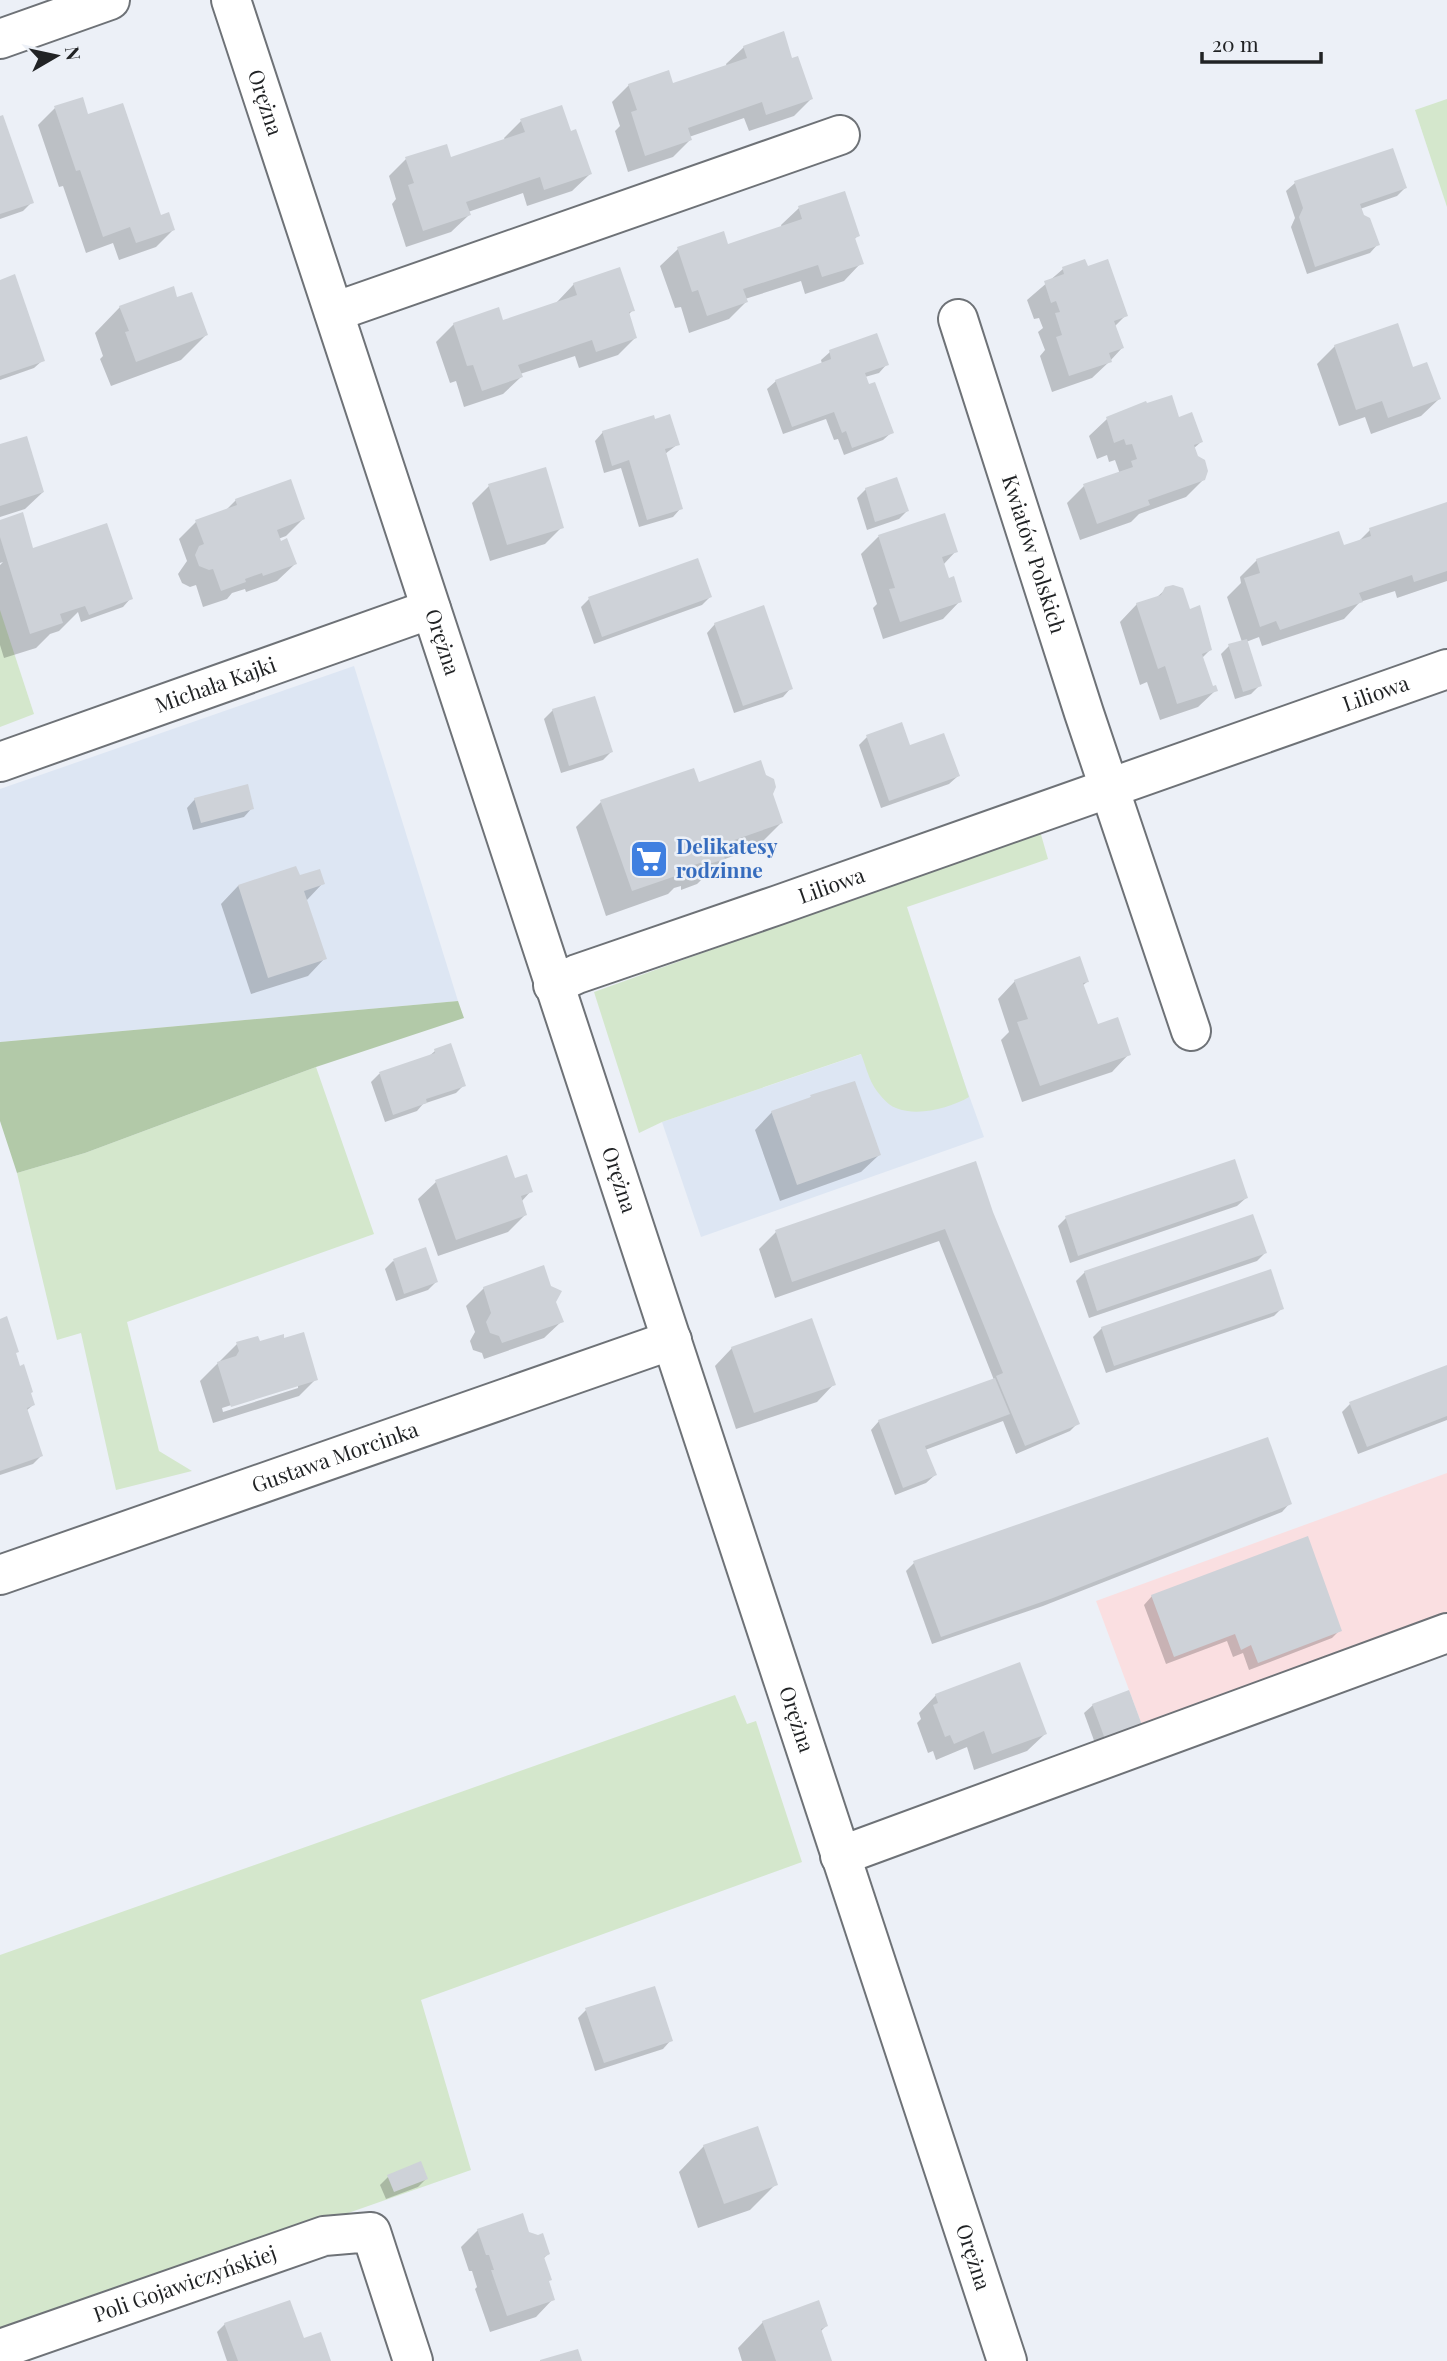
<svg xmlns="http://www.w3.org/2000/svg" width="1447" height="2361" font-family="'Playfair Display',serif">
	<style>
		.built { fill: #dde6f3 }
		.industrial { fill: #fadfe1 }
		.green { fill: #d4e7cc }
		.forest { fill: #b2c9a8 }
		.shadow { fill: #0003; fill-rule: evenodd }
		.building { fill: #ced2d8 }
		.lines { fill: none; stroke-linecap: round; stroke-linejoin: round }
		.minor-casing { stroke: #6e7277; stroke-width: 42 }
		.minor { stroke: #fff; stroke-width: 38 }
		.labels { text-anchor: middle; stroke-width: 5; stroke-linejoin: round; paint-order: stroke }
		.street-label { font-size: 21px; fill: #212325; stroke: #ecf0f7 }
		.shop-label { font-size: 21px; font-weight: bold; fill: #366cbe; stroke: #ecf0f7; text-anchor: start }
	</style>
	<rect width="100%" height="100%" fill="#ecf0f7"/>
	<!-- built -->
	<g class="built">
		<path d="M354,666L458,1001L0,1042V789Z"/>
		<path d="M944,1026L984,1137L701,1237L662,1122Z"/>
	</g>
	<!-- industrial -->
	<path class="industrial" d="M1447,1473V1613L1142,1725L1096,1601Z"/>
	<!-- green -->
	<g class="green">
		<path d="M1447,99V207L1415,110Z"/>
		<path d="M0,610L34,714L0,727Z"/>
		<path d="M1040,831L1048,859L907,907L969,1097C950,1108 918,1117 896,1108C887,1105 877,1092 873,1085C868,1076 865,1064 861,1054L662,1122L639,1133L594,992Z"/>
		<path d="M316,1067L374,1234L127,1322L159,1451L192,1471L116,1490L81,1333L57,1340L17,1173L85,1153Z"/>
		<path d="M735,1695L747,1724L756,1721L802,1862L421,2000L471,2170L0,2335V1955Z"/>
	</g>
	<!-- forest -->
	<path class="forest" d="M458,1001L464,1018L316,1067L85,1153L17,1173L0,1121V1042Z"/>
	<!-- shadow -->
	<g class="shadow">
		<path d="M744,47L791,60L811,99L794,116L749,131L744,118L689,137L690,140L673,157L628,172L615,131L620,126L612,102L629,85H672L727,67L726,64Z"/>
		<path d="M55,108L87,116L160,217L173,230L156,247L119,260L113,243L86,253L63,186L59,187L38,125Z"/>
		<path d="M0,118L32,202L23,211L0,219Z"/>
		<path d="M521,121L570,133L590,174L572,191L527,206L523,193L468,212L469,215L451,232L406,247L392,204L396,199L389,176L406,159H449L505,140L504,138Z"/>
		<path d="M1392,150L1405,188L1397,196L1360,209L1378,244L1370,253L1307,274L1291,227L1295,218L1286,191L1295,183Z"/>
		<path d="M799,208L858,235L854,240L861,263L844,281L805,294L801,281L745,299L746,302L729,319L689,333L681,307L675,308L660,266L678,249L727,246L782,228L781,225Z"/>
		<path d="M1063,269L1126,315L1114,327L1122,348L1110,361L1092,378L1052,392L1040,356L1045,350L1038,332L1043,328L1039,318L1034,319L1027,300Z"/>
		<path d="M0,281L43,360L34,368L0,380Z"/>
		<path d="M574,284L633,310L628,315L635,338L618,355L579,368L575,356L520,374L521,377L503,394L464,407L456,381L450,383L436,342L454,324L502,322L557,304V302Z"/>
		<path d="M176,299L206,335L181,360L111,386L100,359L103,356L95,333L120,307Z"/>
		<path d="M1335,346L1412,369L1439,399L1421,416L1371,434L1365,417L1339,426L1317,364Z"/>
		<path d="M830,352L887,364L879,373L865,377L892,432L883,440L844,455L838,439L834,440L826,419L783,434L767,389L776,381L822,364L821,360Z"/>
		<path d="M1107,419H1178L1201,442L1193,449L1204,479L1186,497L1139,514L1131,522L1080,540L1067,503L1084,486L1120,474L1115,460L1109,462L1107,455L1097,459L1089,436Z"/>
		<path d="M603,432L678,444L665,454L681,508L673,517L639,527L621,468L604,473L595,441Z"/>
		<path d="M0,446L43,492L25,509L0,517Z"/>
		<path d="M489,486L562,527L545,544L490,561L472,503Z"/>
		<path d="M866,489L907,511L899,519L867,530L857,498Z"/>
		<path d="M236,500L303,519L286,536L278,539L295,564L277,581L246,592L245,589L232,593L227,599L203,607L196,585L190,587L182,583L178,574L187,561L179,539L196,522L224,512Z"/>
		<path d="M1447,504V581L1397,598L1395,591L1360,602L1344,619L1262,646L1259,637L1246,642L1260,685L1251,694L1235,699L1221,654L1229,646L1242,642L1227,597L1241,583L1240,577L1257,560L1343,547L1357,543L1370,530Z"/>
		<path d="M944,515L956,551L943,565L948,580L960,601L943,619L883,639L873,608L877,604L861,554L878,537Z"/>
		<path d="M0,522L26,552L131,598L123,607L81,622L78,612L59,631L50,634L36,648L4,658L0,645V565L3,562L0,563Z"/>
		<path d="M1166,589L1189,611L1210,650L1202,658L1212,688L1216,690L1198,707L1160,720L1147,682L1140,685L1120,622L1137,604L1156,598Z"/>
		<path d="M710,597L702,605L594,644L581,607L589,599Z"/>
		<path d="M715,624L791,688L783,697L734,713L707,633Z"/>
		<path d="M553,710L611,752L603,760L561,773L544,719Z"/>
		<path d="M867,737L909,747L958,776L949,784L881,808L859,745Z"/>
		<path d="M698,784L771,794L781,823L756,848L722,860L697,884L681,890V886L674,888L668,894L606,916L576,827L601,802Z"/>
		<path d="M195,799L252,808L244,817L193,830L187,808Z"/>
		<path d="M295,868L299,877L323,883L306,901L325,958L308,976L251,994L221,904L238,886Z"/>
		<path d="M1015,981L1087,982L1082,986L1097,1026L1129,1054L1112,1072L1022,1102L1001,1040L1009,1032L998,999Z"/>
		<path d="M435,1051L464,1085L456,1093L423,1104L417,1111L385,1122L371,1082L379,1074L428,1057Z"/>
		<path d="M811,1097L879,1155L861,1172L780,1201L755,1130L772,1112L808,1100Z"/>
		<path d="M506,1157L513,1180L531,1191L521,1202L525,1215L508,1232L438,1256L418,1199L436,1182Z"/>
		<path d="M1246,1198L1237,1206L1070,1263L1058,1226L1066,1218Z"/>
		<path d="M992,1213L1078,1423L1070,1431L1016,1454L1003,1421L925,1450L935,1475L926,1483L895,1495L871,1430L879,1421L994,1380L939,1241L775,1298L759,1249L776,1232Z"/>
		<path d="M1265,1253L1257,1261L1089,1318L1076,1281L1085,1272Z"/>
		<path d="M393,1261L436,1282L428,1290L396,1301L385,1269Z"/>
		<path d="M484,1288L555,1301L562,1321L544,1338L484,1359L482,1353L473,1350L470,1341L475,1332L466,1306Z"/>
		<path d="M1282,1308L1274,1316L1106,1373L1093,1337L1102,1328Z"/>
		<path d="M0,1320L33,1405L26,1411L41,1456L33,1464L0,1475Z"/>
		<path d="M259,1343L316,1379L299,1396L213,1423L200,1381L237,1344ZM298,1384V1388L223,1412L222,1408Z"/>
		<path d="M732,1348L834,1384L817,1402L736,1429L715,1366Z"/>
		<path d="M1447,1367V1420L1358,1454L1342,1412L1350,1404Z"/>
		<path d="M1290,1503L1282,1512L1043,1606L932,1644L906,1571L914,1563Z"/>
		<path d="M1152,1596L1340,1630L1332,1638L1249,1670L1243,1653L1233,1657L1227,1641L1166,1664L1144,1605Z"/>
		<path d="M936,1695L1045,1734L1027,1751L974,1770L967,1747L936,1760L933,1751L928,1753L917,1723L921,1719L919,1713Z"/>
		<path d="M1093,1705L1139,1725L1096,1746L1084,1713Z"/>
		<path d="M586,2010L671,2040L663,2049L595,2071L578,2018Z"/>
		<path d="M704,2146L776,2184L750,2210L698,2228L679,2172Z"/>
		<path d="M388,2177L426,2179L418,2187L386,2199L380,2185Z"/>
		<path d="M478,2230L548,2254L543,2259L553,2299L536,2317L490,2332L475,2289L477,2287L472,2271H469L461,2247Z"/>
		<path d="M763,2322L826,2326L820,2332L831,2361H742L738,2348Z"/>
		<path d="M225,2324L303,2341L329,2361H227L217,2332Z"/>
	</g>
	<!-- building -->
	<g class="building">
		<path d="M784,31L792,58L798,56L813,99L766,115L762,102L688,128L692,140L645,156L631,112L637,110L628,84L669,70L673,83L747,58L743,46Z"/>
		<path d="M83,97L88,114L123,103L161,215L169,212L175,230L136,243L130,227L103,237L80,170L76,171L54,106Z"/>
		<path d="M562,105L571,131L576,129L592,174L544,190L540,177L466,202L471,215L423,231L408,185L414,183L405,157L447,144L451,157L525,132L520,119Z"/>
		<path d="M3,115L34,203L0,214V116Z"/>
		<path d="M1393,148L1407,188L1360,204L1364,215L1370,218L1380,245L1315,267L1299,217L1303,208L1294,181Z"/>
		<path d="M845,191L860,236L855,238L864,264L822,277L818,265L743,289L748,302L707,316L698,290L692,292L677,247L724,231L728,244L802,219L798,206Z"/>
		<path d="M1085,259L1088,266L1108,259L1128,316L1114,321L1124,348L1109,353L1112,362L1069,376L1056,337L1062,335L1055,313L1060,312L1056,301L1051,303L1044,281L1064,274L1062,267Z"/>
		<path d="M620,267L635,311L629,312L637,338L596,352L592,340L518,365L523,377L482,391L473,365L467,366L453,323L499,307L503,320L577,295L573,283Z"/>
		<path d="M15,274L45,361L0,376V280Z"/>
		<path d="M174,286L177,297L192,292L208,335L136,362L125,332L129,331L119,306Z"/>
		<path d="M1398,323L1413,367L1427,362L1441,399L1388,418L1382,401L1356,410L1334,345Z"/>
		<path d="M877,333L889,365L865,373L869,384L875,382L894,433L852,448L846,431L842,433L834,412L792,427L775,380L831,359L829,350Z"/>
		<path d="M1172,395L1179,417L1192,412L1203,442L1194,445L1198,456L1205,460L1208,471L1205,480L1148,500L1150,505L1097,524L1083,484L1133,467L1131,461L1137,459L1132,444L1126,445L1124,439L1114,443L1106,417L1146,401L1147,403Z"/>
		<path d="M670,414L680,445L665,449L683,509L647,520L629,460L612,466L602,431L654,415L655,419Z"/>
		<path d="M27,436L44,492L0,506V444Z"/>
		<path d="M546,467L564,528L507,545L488,484Z"/>
		<path d="M897,477L909,511L875,522L865,488Z"/>
		<path d="M291,479L305,519L277,530L281,541L287,538L297,564L263,576L262,573L245,579L246,582L221,591L213,569L209,570L199,566L195,555L199,546L204,544L195,520L237,505L235,499Z"/>
		<path d="M1447,502V571L1414,582L1412,575L1359,593L1363,602L1280,630L1276,621L1260,627L1244,578L1260,573L1256,559L1339,531L1344,545L1371,536L1369,528Z"/>
		<path d="M23,512L33,548L107,523L133,599L89,615L85,606L60,614L63,623L30,634L0,537V520Z"/>
		<path d="M945,513L958,552L942,557L949,578L954,576L962,602L900,622L889,589L895,588L878,535Z"/>
		<path d="M698,558L712,597L602,637L588,597Z"/>
		<path d="M1173,585L1183,588L1190,609L1200,605L1212,650L1202,654L1213,686L1216,685L1218,691L1177,704L1165,666L1158,669L1136,603L1161,595L1165,587Z"/>
		<path d="M764,605L793,689L743,706L714,623Z"/>
		<path d="M1247,639L1262,686L1243,692L1228,644Z"/>
		<path d="M595,696L613,752L569,766L552,709Z"/>
		<path d="M902,722L910,745L944,733L960,776L889,801L866,735Z"/>
		<path d="M761,760L766,775L774,779L776,787L773,794L783,823L720,845L725,859L706,865V861L694,865L696,869L632,891L600,800L694,768L699,782Z"/>
		<path d="M248,784L254,809L201,823L194,798Z"/>
		<path d="M296,866L300,875L320,869L325,884L304,891L327,959L268,978L238,885Z"/>
		<path d="M1080,956L1089,982L1083,983L1098,1024L1118,1017L1131,1055L1040,1086L1017,1022L1028,1019L1014,980Z"/>
		<path d="M451,1043L466,1086L426,1099L427,1103L393,1115L379,1072L435,1053L434,1049Z"/>
		<path d="M855,1081L881,1155L797,1185L771,1111L811,1097L810,1095Z"/>
		<path d="M507,1155L515,1178L527,1174L533,1192L521,1196L527,1215L456,1240L435,1180Z"/>
		<path d="M1235,1159L1248,1198L1078,1256L1065,1216Z"/>
		<path d="M976,1161L993,1212L1080,1424L1025,1446L996,1376L1003,1373L945,1229L792,1282L775,1230Z"/>
		<path d="M1253,1214L1267,1253L1097,1311L1084,1271Z"/>
		<path d="M426,1247L438,1282L404,1294L393,1259Z"/>
		<path d="M544,1265L551,1286L562,1291L556,1302L564,1322L502,1343L499,1336L490,1333L486,1322L491,1313L483,1287Z"/>
		<path d="M1271,1269L1284,1309L1114,1366L1101,1327Z"/>
		<path d="M7,1316L19,1352L16,1353L20,1366L24,1364L33,1392L31,1393L35,1405L27,1408L43,1456L0,1471V1319Z"/>
		<path d="M812,1318L836,1385L754,1413L731,1347Z"/>
		<path d="M304,1332L318,1380L231,1407L217,1362L236,1356L239,1351L236,1342L258,1336L260,1341L284,1334V1338Z"/>
		<path d="M1447,1365V1416L1367,1447L1349,1402Z"/>
		<path d="M995,1378L1010,1414L925,1446L937,1475L903,1488L878,1420Z"/>
		<path d="M1268,1437L1292,1504L1053,1598L941,1637L913,1561Z"/>
		<path d="M1308,1536L1342,1631L1258,1663L1251,1645L1241,1650L1235,1634L1174,1657L1151,1595Z"/>
		<path d="M1020,1662L1047,1734L992,1754L984,1731L954,1744L950,1735L945,1737L933,1705L938,1703L935,1694Z"/>
		<path d="M1129,1690L1142,1725L1105,1739L1092,1704Z"/>
		<path d="M655,1986L673,2041L604,2063L585,2008Z"/>
		<path d="M758,2126L778,2185L724,2204L703,2145Z"/>
		<path d="M421,2161L428,2179L394,2192L387,2175Z"/>
		<path d="M523,2213L529,2232L538,2235L543,2233L550,2254L544,2257L552,2280L549,2281L555,2300L507,2316L491,2270H494L489,2255H486L477,2229Z"/>
		<path d="M290,2300L304,2338L321,2332L331,2361H238L224,2323Z"/>
		<path d="M819,2300L828,2326L821,2329L832,2361H776L762,2321Z"/>
		<path d="M578,2349L582,2361H540V2360Z"/>
	</g>
	<g class="lines">
		<defs>
			<g id="minor">
				<path id="s1" d="M231,0L1007,2361"/>
				<path d="M0,39L110,0"/>
				<path d="M334,312L840,135"/>
				<path id="s2" d="M958,319L1084,713L1191,1031"/>
				<path id="s3" d="M0,762L431,609"/>
				<path id="s4" d="M553,985L577,974L778,905L1447,669"/>
				<path id="s5" d="M0,1575L672,1340"/>
				<path d="M840,1856L1447,1633"/>
				<path id="s6" d="M0,2349L324,2236L371,2232L413,2361"/>
			</g>
		</defs>
		<!-- minor casing -->
		<use href="#minor" class="minor-casing"/>
		<!-- minor -->
		<use href="#minor" class="minor"/>
	</g>
	<!-- icons -->
	<defs>
		<symbol id="supermarket-square" viewBox="-11 -11 22 22"><rect x="-9" y="-9" width="18" height="18" rx="4" fill="#3f7fe0" stroke="#ecf0f7"/><path d="M-6-5.5h2.5l.6 2H6L4.5 2H-2.5L-4.4-4H-6ZM-1.5 3.2a1.3 1.3 0 1 0 .1 0ZM3 3.2a1.3 1.3 0 1 0 .1 0Z" fill="#fff"/></symbol>
	</defs>
	<g fill-rule="evenodd">
		<use href="#supermarket-square" x="627" y="837" width="44" height="44"/>
	</g>
	<g class="labels">
		<!-- street labels -->
		<g class="street-label">
			<text dy="7" stroke="none"><textPath href="#s1" startOffset="108">Orężna</textPath></text>
			<text dy="7" stroke="none"><textPath href="#s2" startOffset="247">Kwiatów Polskich</textPath></text>
			<text dy="7" stroke="none"><textPath href="#s1" startOffset="676">Orężna</textPath></text>
			<text dy="7" stroke="none"><textPath href="#s3" startOffset="229">Michała Kajki</textPath></text>
			<text dy="7" stroke="none"><textPath href="#s4" startOffset="873">Liliowa</textPath></text>
			<text dy="7" stroke="none"><textPath href="#s4" startOffset="296">Liliowa</textPath></text>
			<text dy="7" stroke="none"><textPath href="#s1" startOffset="1242">Orężna</textPath></text>
			<text dy="7" stroke="none"><textPath href="#s5" startOffset="355">Gustawa Morcinka</textPath></text>
			<text dy="7" stroke="none"><textPath href="#s1" startOffset="1810">Orężna</textPath></text>
			<text dy="7" stroke="none"><textPath href="#s1" startOffset="2376">Orężna</textPath></text>
			<text dy="7" stroke="none"><textPath href="#s6" startOffset="196">Poli Gojawiczyńskiej</textPath></text>
		</g>
		<!-- shop labels -->
		<g class="shop-label">
			<text x="676" y="854">Delikatesy<tspan x="676" dy="24">rodzinne</tspan></text>
		</g>
	</g>
	<!-- north arrow -->
	<g transform="translate(56 56) rotate(81)" stroke="#ecf0f7" stroke-width="5" paint-order="stroke">
	<path d="M0-5L12 26L0 18L-12 26Z" fill="#212325"/>
	<text y="-10" font-size="19" font-weight="bold" text-anchor="middle" fill="#212325">N</text>
	</g>
	<!-- scale -->
	<path d="M1202 52v10h119v-10" fill="none" stroke="#212325" stroke-width="3.5"/>
	<text x="1212" y="52" font-size="21" fill="#212325" stroke="#ecf0f7" stroke-width="5" paint-order="stroke">20 m</text>
</svg>
